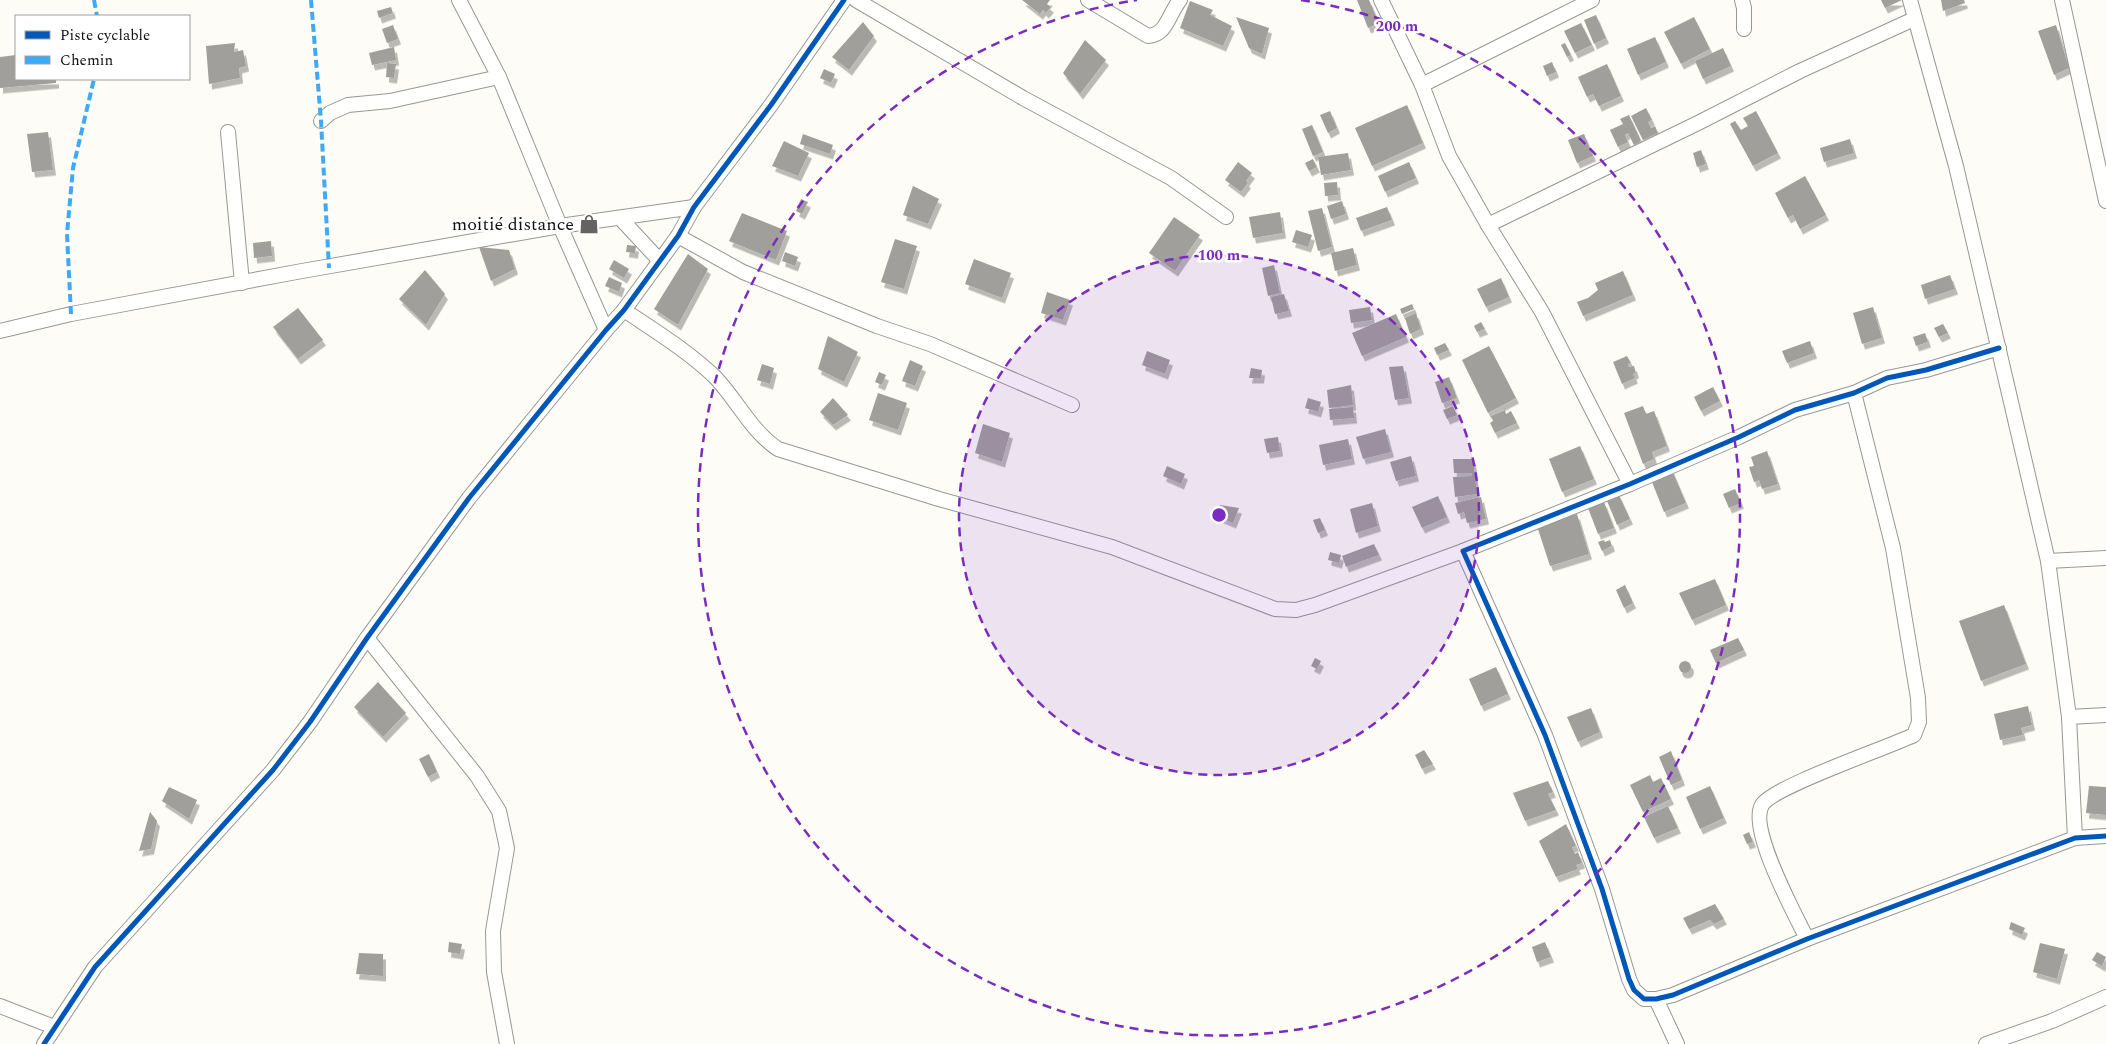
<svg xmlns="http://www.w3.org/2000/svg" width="2106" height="1044" font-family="Spectral,serif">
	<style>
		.building { fill: #a19f9c; filter: url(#shadow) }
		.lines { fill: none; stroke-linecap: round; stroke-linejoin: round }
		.minor-casing { stroke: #979795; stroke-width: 16 }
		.minor { stroke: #fffffe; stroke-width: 14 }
		.quiet { stroke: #3fa9f5; stroke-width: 4; stroke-dasharray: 8 4; stroke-linecap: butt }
		.cycleway-casing { stroke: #fff; stroke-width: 8 }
		.cycleway { stroke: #0057b8; stroke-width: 5 }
		.ring { fill: none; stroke: #7b2cbf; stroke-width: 2.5; stroke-dasharray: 9 6 }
		.labels { text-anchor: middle; stroke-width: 5; stroke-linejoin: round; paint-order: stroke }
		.poi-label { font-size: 18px; fill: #111; stroke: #fff; text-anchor: end }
		.centre { fill: #7b2cbf; stroke: #fff; stroke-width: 2.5 }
		.ring-label { font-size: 15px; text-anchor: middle; font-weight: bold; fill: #7b2cbf; stroke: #fff; stroke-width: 5; stroke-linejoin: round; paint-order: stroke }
	</style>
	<defs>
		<filter id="shadow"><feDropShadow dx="3" dy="5.5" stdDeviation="0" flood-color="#0004"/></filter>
	</defs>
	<rect width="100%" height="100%" fill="#fdfcf7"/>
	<!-- building -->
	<g class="building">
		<path d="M1022,0H1050L1047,4L1051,7L1046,13L1043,10L1040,14Z"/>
		<path d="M1357,0H1369L1379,23L1368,28Z"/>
		<path d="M1881,0H1902L1885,8Z"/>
		<path d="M1941,0H1964L1965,3L1943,11Z"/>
		<path d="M1190,1L1213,10L1210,15L1232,26L1223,46L1180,28Z"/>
		<path d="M391,7L393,13L379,18L377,11Z"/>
		<path d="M1596,15L1606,38L1594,44L1584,20Z"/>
		<path d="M1236,17L1269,28L1262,54L1249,48Z"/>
		<path d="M1694,17L1710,49L1681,64L1664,32Z"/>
		<path d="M863,22L874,36L849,70L832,57Z"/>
		<path d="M1581,23L1592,45L1575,53L1564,31Z"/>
		<path d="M393,25L398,39L387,43L382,29Z"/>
		<path d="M2056,25L2069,68L2054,75L2038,31Z"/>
		<path d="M1655,37L1666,62L1638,75L1627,49Z"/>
		<path d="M1085,40L1106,60L1080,94L1063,73Z"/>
		<path d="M235,43L234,52L243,50L246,66L239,68L240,78L209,84L206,46Z"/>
		<path d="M1565,43L1571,55L1567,57L1561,45Z"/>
		<path d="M394,47L396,60L372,65L369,53Z"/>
		<path d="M1723,48L1731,66L1703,79L1695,61Z"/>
		<path d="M16,55V79H56V83L0,88V57Z"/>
		<path d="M1552,62L1556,72L1547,76L1543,66Z"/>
		<path d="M387,63L396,64L394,78L386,77Z"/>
		<path d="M1607,64L1621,96L1599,106L1593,94L1587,97L1578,77Z"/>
		<path d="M824,69L835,74L831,83L820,78Z"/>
		<path d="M1407,105L1423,143L1372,166L1355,128Z"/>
		<path d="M1646,108L1652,120L1648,122L1651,128L1655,126L1658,133L1643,140L1631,116Z"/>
		<path d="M1330,111L1337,128L1328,133L1320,115Z"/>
		<path d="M1756,111L1778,153L1753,166L1730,124L1735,121L1741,130L1748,126L1743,118Z"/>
		<path d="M1629,115L1641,141L1634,145L1628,133L1625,135L1628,142L1618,147L1610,130L1623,124L1620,119Z"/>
		<path d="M1312,125L1323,152L1313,156L1302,129Z"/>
		<path d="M48,132L53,170L32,172L27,134Z"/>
		<path d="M803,134L833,145L830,154L800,144Z"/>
		<path d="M1584,134L1593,156L1577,163L1568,140Z"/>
		<path d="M1850,139L1854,153L1824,162L1820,148Z"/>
		<path d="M784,141L809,153L798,176L772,166Z"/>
		<path d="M1701,150L1706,164L1697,167L1693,153Z"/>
		<path d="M1348,153L1351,170L1321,175L1318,157Z"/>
		<path d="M1313,159L1317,167L1309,171L1305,163Z"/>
		<path d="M1238,162L1252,173L1246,181L1248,183L1241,192L1225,180Z"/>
		<path d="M1409,162L1416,178L1385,192L1378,176Z"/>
		<path d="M1805,176L1826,215L1800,229L1793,215L1788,218L1775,193Z"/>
		<path d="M1337,182L1338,195L1325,196L1324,183Z"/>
		<path d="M913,186L939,199L928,224L903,215Z"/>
		<path d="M801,199L808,202L802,214L796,211Z"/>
		<path d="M1342,201L1346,214L1331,219L1327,206Z"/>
		<path d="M1387,207L1392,220L1361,231L1356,218Z"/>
		<path d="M1322,208L1332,247L1318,251L1308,211Z"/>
		<path d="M1280,212L1283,233L1253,238L1249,217Z"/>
		<path d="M742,213L787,231L776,260L729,241Z"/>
		<path d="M1174,217L1200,235L1175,271L1149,253Z"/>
		<path d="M1296,230L1312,235L1308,247L1292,242Z"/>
		<path d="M895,239L917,246L904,289L881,282Z"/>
		<path d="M271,241L272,256L254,258L253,243Z"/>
		<path d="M627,245L636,246L635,253L626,252Z"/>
		<path d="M479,247L509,250L515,269L491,281Z"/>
		<path d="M1353,248L1357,265L1335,271L1331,253Z"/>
		<path d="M785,252L798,257L795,266L782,261Z"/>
		<path d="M688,254L708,269L678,325L654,309Z"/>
		<path d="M974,259L1011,273L1002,298L965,284Z"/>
		<path d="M614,260L629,269L624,278L609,269Z"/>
		<path d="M1274,265L1280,293L1268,296L1262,268Z"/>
		<path d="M425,270L445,294L426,325L399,299Z"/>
		<path d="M1623,271L1633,295L1583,316L1577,302L1588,298L1598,290L1595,283Z"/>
		<path d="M1950,275L1955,289L1925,299L1921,285Z"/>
		<path d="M609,277L622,283L619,292L605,286Z"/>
		<path d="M1501,278L1509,297L1486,307L1477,289Z"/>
		<path d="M1047,292L1070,300L1063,320L1041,313Z"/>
		<path d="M1284,294L1289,311L1275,314L1271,297Z"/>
		<path d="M1412,304L1414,309L1402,314L1400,309Z"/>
		<path d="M1370,307L1372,320L1351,323L1349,310Z"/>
		<path d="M1873,307L1882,338L1862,344L1853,313Z"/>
		<path d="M298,308L323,340L298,359L273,327Z"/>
		<path d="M1416,313L1421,329L1410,334L1405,318Z"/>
		<path d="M1396,314L1406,337L1362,356L1352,333Z"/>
		<path d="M1481,322L1485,329L1477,332L1474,326Z"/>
		<path d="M1943,324L1948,333L1939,337L1934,328Z"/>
		<path d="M1925,333L1928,342L1916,346L1913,337Z"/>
		<path d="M828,336L858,352L844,382L818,369Z"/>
		<path d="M1810,341L1814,353L1787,363L1782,351Z"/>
		<path d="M1445,343L1449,350L1437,355L1434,348Z"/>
		<path d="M1489,346L1516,398L1488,413L1462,360Z"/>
		<path d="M1147,351L1170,360L1165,374L1142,365Z"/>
		<path d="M1627,356L1631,363L1628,364L1629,367L1634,366L1636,373L1633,374L1635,378L1622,384L1613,362Z"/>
		<path d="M910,360L923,366L915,386L902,381Z"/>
		<path d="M762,364L774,368L770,384L757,380Z"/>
		<path d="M1403,366L1409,398L1395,400L1389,367Z"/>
		<path d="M1251,368L1262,370L1261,378H1249Z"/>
		<path d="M879,372L886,375L882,385L875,382Z"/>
		<path d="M1449,377L1457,398L1442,403L1435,382Z"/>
		<path d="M1351,385L1353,405L1329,408L1327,390Z"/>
		<path d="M1713,387L1720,401L1701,411L1694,397Z"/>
		<path d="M878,393L907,403L898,430L869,420Z"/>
		<path d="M833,398L848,415L833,425L820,412Z"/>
		<path d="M1308,398L1321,402L1318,412L1305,408Z"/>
		<path d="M1453,406L1457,415L1447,419L1443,410Z"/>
		<path d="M1643,406L1646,414L1654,411L1667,446L1652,452L1654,459L1643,464L1624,413Z"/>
		<path d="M1353,407L1354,418L1330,420L1329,409Z"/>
		<path d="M1505,410L1506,414L1511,411L1517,423L1495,433L1490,423L1493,421L1491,416Z"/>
		<path d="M983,424L1010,433L1002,462L975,453Z"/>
		<path d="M1385,429L1391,452L1363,459L1356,437Z"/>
		<path d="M1278,437L1280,451L1267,453L1264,439Z"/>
		<path d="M1348,439L1352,459L1323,465L1319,445Z"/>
		<path d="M1580,446L1594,479L1562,492L1549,459Z"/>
		<path d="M1767,451L1778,484L1762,489L1759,480L1754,482L1749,467L1754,466L1751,457Z"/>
		<path d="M1411,456L1416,476L1396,481L1390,462Z"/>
		<path d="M1453,459H1473L1477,494L1455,497L1453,477L1472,476V473H1454Z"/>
		<path d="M1167,466L1185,474L1181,484L1163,476Z"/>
		<path d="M1671,468L1686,503L1664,512L1650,477Z"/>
		<path d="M1735,489L1741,503L1729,508L1723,494Z"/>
		<path d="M1619,495L1630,519L1617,525L1607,501Z"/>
		<path d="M1438,496L1447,517L1422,528L1412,507Z"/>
		<path d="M1481,497L1486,519L1467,523L1464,512L1458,514L1455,503Z"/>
		<path d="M1604,502L1614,528L1598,534L1588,508Z"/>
		<path d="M1372,503L1378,526L1356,533L1350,509Z"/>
		<path d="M1220,505L1239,508L1233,523L1216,516Z"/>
		<path d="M1577,514L1589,554L1550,566L1537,526Z"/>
		<path d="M1320,518L1325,530L1318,533L1313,520Z"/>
		<path d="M1604,540L1605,542L1610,540L1612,546L1602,551L1598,542Z"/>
		<path d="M1374,544L1379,555L1346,567L1342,556Z"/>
		<path d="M1330,552L1341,555L1339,563L1328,560Z"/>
		<path d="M1715,579L1726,605L1692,620L1679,593Z"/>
		<path d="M1625,585L1633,603L1624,608L1616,590Z"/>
		<path d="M2004,605L2026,664L1981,681L1959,621Z"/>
		<path d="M1738,638L1744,650L1716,663L1710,650Z"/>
		<path d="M1315,658L1321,661L1317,669L1311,666Z"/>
		<circle cx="1685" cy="667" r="6"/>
		<path d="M1496,667L1508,694L1481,706L1469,679Z"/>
		<path d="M378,682L406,713L383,737L354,707Z"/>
		<path d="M2028,706L2032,725L2021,728L2023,735L2000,740L1994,714Z"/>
		<path d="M1591,708L1600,732L1578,742L1567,717Z"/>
		<path d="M1424,750L1433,764L1422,769L1415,755Z"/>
		<path d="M1671,751L1682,780L1671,785L1659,757Z"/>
		<path d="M429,754L437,772L428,777L419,759Z"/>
		<path d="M1650,775L1653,782L1661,778L1671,799L1643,812L1630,785Z"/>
		<path d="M1548,781L1553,792L1548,794L1556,810L1525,821L1513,793Z"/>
		<path d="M1710,786L1724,818L1700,829L1686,797Z"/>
		<path d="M2089,786L2106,787V815L2086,813Z"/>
		<path d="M169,787L197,800L189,819L162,801Z"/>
		<path d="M1668,806L1678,828L1654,838L1644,817Z"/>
		<path d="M150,812L157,821L151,849L139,851Z"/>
		<path d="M1566,824L1576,846L1572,847L1575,854L1578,852L1582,863L1576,865L1578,869L1556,877L1539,841Z"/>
		<path d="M1749,832L1753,842L1747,844L1743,835Z"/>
		<path d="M1715,904L1724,919L1714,924L1710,920L1689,929L1683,918Z"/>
		<path d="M2011,922L2025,928L2022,935L2009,929Z"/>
		<path d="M449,942L462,944L460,954L448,952Z"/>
		<path d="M1545,942L1551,957L1537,962L1532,947Z"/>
		<path d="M2040,943L2065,949L2057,979L2033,972Z"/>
		<path d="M2097,952L2106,957L2102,966L2092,960Z"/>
		<path d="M359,953L383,954V976L356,974Z"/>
	</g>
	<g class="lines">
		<defs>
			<g id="minor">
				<path d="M459,0L499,77L560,226L606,330"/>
				<path d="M856,0L1023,98L1171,178L1226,217"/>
				<path d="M1088,0L1148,36C1167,35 1169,13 1180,0"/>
				<path d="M1381,0L1422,85L1449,156L1488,225L1542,312L1630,484"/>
				<path d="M1742,0L1744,8V29"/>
				<path d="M1910,0L1956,166L2048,561L2069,717L2075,838"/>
				<path d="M2062,0L2106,201"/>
				<path d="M1422,85L1592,0"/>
				<path d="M321,121L330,113L348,105L390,101L499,77"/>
				<path d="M228,132L242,283"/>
				<path d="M620,218L660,261"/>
				<path d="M1488,225L1698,123L1800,71L1914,19"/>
				<path d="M678,236L743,272L877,326L930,344L1072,405"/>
				<path d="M624,310C655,331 688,351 715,377C737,400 751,431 778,449L939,499L1112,547L1275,609L1296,610L1315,605L1463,551"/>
				<path d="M0,331L71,314L302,271L560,226L694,207"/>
				<path d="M1999,348L1926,370L1887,378L1854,393L1795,410L1739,437L1630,484L1463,551L1545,735L1602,889L1629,979L1634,990L1644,999H1656L1673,995L1807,939L2075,838L2106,836"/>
				<path d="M2048,561L2106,558"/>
				<path d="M367,638L477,776L499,811L507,848L493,931L494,972L507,1044"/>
				<path d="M2069,717L2106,715"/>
				<path d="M1807,939C1795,914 1748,829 1762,805C1772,787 1887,748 1914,735L1919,722L1918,698L1893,548L1854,393"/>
				<path d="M1656,999L1677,1044"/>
				<path d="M0,1006L54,1027"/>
				<path d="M44,1044L95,967L273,770L310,722L367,638L469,498L606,330L624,310L678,236L694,207L771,105L844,0"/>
				<path d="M1986,1044L2052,1021L2106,997"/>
			</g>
		</defs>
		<!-- minor casing -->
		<use href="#minor" class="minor-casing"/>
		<!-- minor -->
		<use href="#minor" class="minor"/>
		<!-- quiet -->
		<g class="quiet">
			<path d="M94,0L97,16"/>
			<path d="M311,0L321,121L329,268"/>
			<path d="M71,314L67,234L73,168L94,79"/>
		</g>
		<defs>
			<g id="cycleway">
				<path d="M1999,348L1926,370L1887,378L1854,393L1795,410L1739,437L1630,484L1463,551L1545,735L1602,889L1629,979L1634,990L1644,999H1656L1673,995L1807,939L2075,838L2106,836"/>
				<path d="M44,1044L95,967L273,770L310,722L367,638L469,498L606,330L624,310L678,236L694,207L771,105L844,0"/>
			</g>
		</defs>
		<!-- cycleway casing -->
		<use href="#cycleway" class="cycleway-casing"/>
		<!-- cycleway -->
		<use href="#cycleway" class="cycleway"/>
	</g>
	<!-- distance rings -->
	<circle cx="1219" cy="515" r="260" fill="#7b2cbf" fill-opacity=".12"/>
	<g class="ring">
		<circle cx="1219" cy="515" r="260"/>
		<path d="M1301 0A521 521 0 1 1 1137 0"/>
	</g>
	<!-- icons -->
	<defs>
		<symbol id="shop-bare" viewBox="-9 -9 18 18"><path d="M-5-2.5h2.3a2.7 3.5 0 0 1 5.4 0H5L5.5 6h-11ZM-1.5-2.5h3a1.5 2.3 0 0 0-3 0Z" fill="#646362" stroke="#fff" stroke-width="2.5" paint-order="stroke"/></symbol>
	</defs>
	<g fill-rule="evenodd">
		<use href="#shop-bare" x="575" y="210" width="28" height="28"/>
	</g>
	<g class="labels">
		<!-- poi labels -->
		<g class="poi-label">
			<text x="574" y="230">moitié distance</text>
		</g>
	</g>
	<circle cx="1219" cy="515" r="8" class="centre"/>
	<g class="ring-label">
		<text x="1397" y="31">200 m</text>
		<text x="1219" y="260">100 m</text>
	</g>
	<!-- legend -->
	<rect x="15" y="15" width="175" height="65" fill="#ffffff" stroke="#a0a0a0"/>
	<rect x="25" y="31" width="25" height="8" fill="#0057b8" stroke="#a0a0a0"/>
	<text x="60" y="40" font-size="15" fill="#111111">Piste cyclable</text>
	<rect x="25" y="56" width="25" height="8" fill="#3fa9f5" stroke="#a0a0a0"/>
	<text x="60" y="65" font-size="15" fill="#111111">Chemin</text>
</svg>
